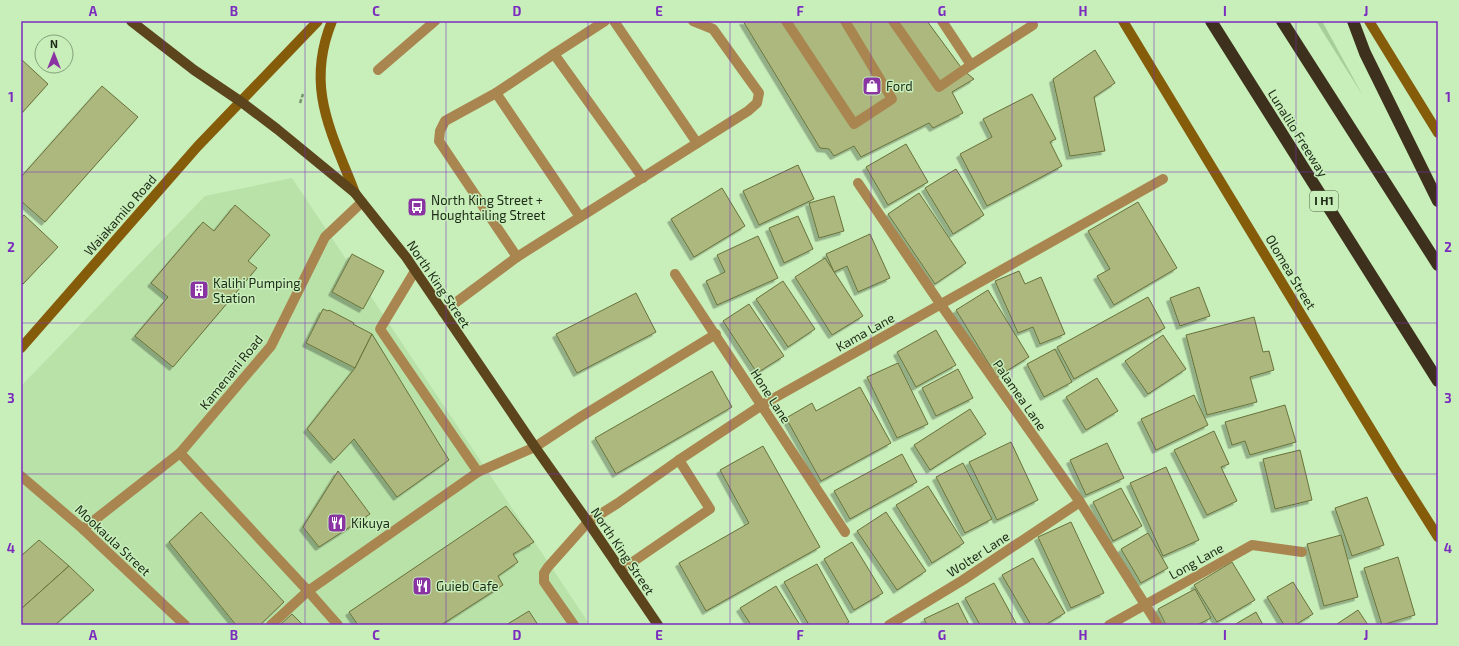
<svg xmlns="http://www.w3.org/2000/svg" width="1459" height="646" font-family="'Exo 2',sans-serif">
	<style>
		.built { fill: #b9e2a9 }
		.green { fill: #a6ce98 }
		.building { fill: #acb87e; stroke: #68723a; filter: url(#shadow) }
		.lines { fill: none; stroke-linecap: round; stroke-linejoin: round }
		.path { stroke: #78936f; stroke-width: 2.5; stroke-dasharray: 4 2; stroke-linecap: butt }
		.service { stroke: #a9864f; stroke-width: 10 }
		.minor { stroke: #a9864f; stroke-width: 10 }
		.secondary { stroke: #855c0a; stroke-width: 10 }
		.primary { stroke: #5c441d; stroke-width: 10 }
		.motorway { stroke: #3d301c; stroke-width: 12 }
		.grid { fill: none; stroke: #7b2cbf; stroke-width: 1; stroke-opacity: 0.55 }
		.labels { text-anchor: middle; stroke-width: 3; stroke-linejoin: round; paint-order: stroke }
		.shield { fill: #c8eeba; stroke: #506548; stroke-width: 1 }
		.shield-label { font-size: 12px; font-weight: bold; fill: #1c2a17 }
		.poi-label { font-size: 13px; fill: #1c2a17; stroke: #c8eeba; text-anchor: start }
		.street-label { font-size: 13px; fill: #1c2a17; stroke: #c8eeba }
		.neatline { fill: none; stroke: #7b2cbf; stroke-width: 1.5 }
		.grid-label { font-size: 13px; text-anchor: middle; font-weight: bold; fill: #7b2cbf }
	</style>
	<defs>
		<filter id="shadow"><feDropShadow dx="-3.5" dy="3.5" stdDeviation="0" flood-color="#0004"/></filter>
	</defs>
	<rect width="100%" height="100%" fill="#c8eeba"/>
	<!-- built -->
	<path class="built" d="M292,178L590,625H21V386L205,196Z"/>
	<!-- green -->
	<path class="green" d="M1316,21H1322L1363,96Z"/>
	<!-- building -->
	<g class="building">
		<path d="M743,21H927L963,70L974,79L952,92L963,113L933,128L929,123L861,157L854,146L834,156L829,149L820,148Z"/>
		<path d="M1095,50L1115,83L1094,97L1105,151L1070,156L1053,79Z"/>
		<path d="M21,59L48,84L21,114Z"/>
		<path d="M102,86L138,117L45,222L21,201V177Z"/>
		<path d="M1032,94L1056,139L1050,142L1062,166L987,206L960,154L992,137L983,119Z"/>
		<path d="M906,144L928,182L888,205L866,167Z"/>
		<path d="M798,165L814,199L759,225L743,191Z"/>
		<path d="M956,169L984,215L953,234L925,188Z"/>
		<path d="M722,188L745,226L694,257L671,219Z"/>
		<path d="M919,193L966,263L935,284L888,214Z"/>
		<path d="M834,196L844,231L819,238L809,203Z"/>
		<path d="M1138,202L1177,268L1114,305L1097,276L1110,269L1088,231Z"/>
		<path d="M235,205L270,235L248,261L257,268L173,367L135,336L168,297L151,283L203,222L214,231Z"/>
		<path d="M24,215L58,247L23,284L21,282V218Z"/>
		<path d="M798,216L813,249L784,263L769,228Z"/>
		<path d="M870,234L890,278L858,292L847,266L834,272L826,254Z"/>
		<path d="M758,236L778,278L717,305L706,281L725,272L717,255Z"/>
		<path d="M352,254L384,271L363,309L332,292Z"/>
		<path d="M825,258L863,316L832,335L795,277Z"/>
		<path d="M1019,271L1025,284L1041,277L1065,334L1040,344L1033,327L1018,333L995,281Z"/>
		<path d="M783,281L815,329L788,347L756,299Z"/>
		<path d="M1199,287L1210,316L1180,326L1170,298Z"/>
		<path d="M988,290L1029,357L997,377L956,310Z"/>
		<path d="M636,293L656,332L577,373L556,334Z"/>
		<path d="M1148,297L1165,328L1074,379L1057,347Z"/>
		<path d="M749,304L784,356L757,373L723,321Z"/>
		<path d="M323,309L328,311L329,310L354,323L353,324L372,334L355,368L306,343Z"/>
		<path d="M1254,317L1263,352L1269,351L1274,370L1250,377L1257,402L1207,415L1186,335Z"/>
		<path d="M936,330L956,365L916,387L897,352Z"/>
		<path d="M372,334L449,460L397,497L354,439L334,460L307,429L355,368Z"/>
		<path d="M1163,335L1186,369L1148,394L1125,361Z"/>
		<path d="M1055,349L1072,382L1044,397L1027,364Z"/>
		<path d="M898,363L928,424L897,438L867,377Z"/>
		<path d="M958,369L973,398L936,416L922,388Z"/>
		<path d="M712,371L732,407L616,474L595,438Z"/>
		<path d="M1097,378L1118,411L1086,430L1066,397Z"/>
		<path d="M860,387L891,443L821,481L786,418L812,403L816,411Z"/>
		<path d="M1194,395L1208,425L1156,450L1141,419Z"/>
		<path d="M1285,405L1296,442L1250,455L1245,441L1232,445L1225,422Z"/>
		<path d="M970,409L986,434L930,470L914,445Z"/>
		<path d="M1214,431L1229,464L1221,467L1237,501L1207,515L1174,450Z"/>
		<path d="M1011,442L1038,500L997,520L969,462Z"/>
		<path d="M1107,443L1124,478L1086,495L1070,460Z"/>
		<path d="M763,446L820,547L706,611L679,563L749,523L720,470Z"/>
		<path d="M1300,450L1312,500L1275,509L1263,459Z"/>
		<path d="M902,454L917,482L850,519L834,491Z"/>
		<path d="M963,463L992,519L965,533L936,477Z"/>
		<path d="M1166,467L1199,540L1163,556L1130,483Z"/>
		<path d="M338,471L370,514L319,547L303,527Z"/>
		<path d="M928,486L964,543L932,563L896,505Z"/>
		<path d="M1121,488L1142,526L1113,541L1093,502Z"/>
		<path d="M1367,497L1384,545L1352,556L1335,508Z"/>
		<path d="M506,506L534,542L513,554L518,562L498,576L503,585L441,625H358L349,612Z"/>
		<path d="M201,512L284,602L260,625H236L169,542Z"/>
		<path d="M886,512L926,571L897,590L857,531Z"/>
		<path d="M1071,522L1104,593L1071,608L1038,537Z"/>
		<path d="M1148,533L1168,568L1141,583L1121,549Z"/>
		<path d="M1341,535L1358,597L1324,606L1307,544Z"/>
		<path d="M39,540L69,566L21,609V556Z"/>
		<path d="M852,542L883,593L854,610L824,559Z"/>
		<path d="M1398,557L1415,615L1382,625L1364,568Z"/>
		<path d="M1033,558L1065,613L1045,625H1031L1002,575Z"/>
		<path d="M1232,562L1255,600L1217,622L1194,585Z"/>
		<path d="M817,564L849,622L844,625H809L784,582Z"/>
		<path d="M69,566L94,590L55,625H21V609Z"/>
		<path d="M1293,582L1313,614L1295,625H1284L1267,597Z"/>
		<path d="M994,583L1017,625H980L965,598Z"/>
		<path d="M776,586L800,625H751L740,608Z"/>
		<path d="M1195,589L1211,618L1197,625H1166L1158,609Z"/>
		<path d="M958,603L969,625H927L924,619Z"/>
		<path d="M1358,610L1368,625H1338L1337,624Z"/>
		<path d="M529,611L538,625H506Z"/>
		<path d="M1256,612L1263,625H1234Z"/>
		<path d="M292,614L303,625H280Z"/>
	</g>
	<g class="lines">
		<!-- path -->
		<path class="path" d="M300,103L303,94"/>
		<!-- service -->
		<g class="service">
			<path d="M605,21L554,54L643,178"/>
			<path d="M614,21L697,143"/>
			<path d="M786,21L854,124L892,99L845,21"/>
			<path d="M893,21L939,87L971,65"/>
			<path d="M942,21L971,65L1033,25"/>
			<path d="M554,54L496,93L580,217"/>
			<path d="M378,70L435,21"/>
			<path d="M496,93L445,121L440,131L439,141L517,257"/>
			<path d="M415,271L380,329L478,472"/>
			<path d="M443,312L517,257L748,111L757,103L759,93L713,29L693,21"/>
			<path d="M180,453L308,591L338,625"/>
			<path d="M621,570L710,509L679,460"/>
			<path d="M271,625L308,591L478,472L535,447L582,416L716,334"/>
			<path d="M574,625L544,582V573L548,567L588,522"/>
		</g>
		<!-- minor -->
		<g class="minor">
			<path d="M858,183L941,305L1080,502L1158,625"/>
			<path d="M675,274L845,532"/>
			<path d="M21,476L83,529L185,625"/>
			<path d="M588,522L618,503L679,460L762,405L1163,179"/>
			<path d="M83,529L180,453L271,346L325,237L362,202"/>
			<path d="M889,625L963,580L1080,502"/>
			<path d="M1109,625L1252,545L1302,552"/>
		</g>
		<!-- secondary -->
		<g class="secondary">
			<path d="M332,21C305,87 331,131 355,193"/>
			<path d="M1123,21L1395,469L1438,537"/>
			<path d="M1369,21L1438,133"/>
			<path d="M21,348L197,147L318,21"/>
		</g>
		<!-- primary -->
		<path class="primary" d="M131,21L194,70L240,101L277,129L355,193L362,202L406,257L535,447L588,522L658,625"/>
		<!-- motorway -->
		<g class="motorway">
			<path d="M1211,21L1438,381"/>
			<path d="M1282,21L1438,265"/>
			<path d="M1353,21L1365,53L1438,201"/>
		</g>
	</g>
	<!-- grid -->
	<path class="grid" d="M164,21V625M305,21V625M446,21V625M588,21V625M730,21V625M871,21V625M1012,21V625M1154,21V625M1296,21V625M21,172H1438M21,323H1438M21,474H1438"/>
	<!-- icons -->
	<defs>
		<symbol id="shop-square" viewBox="-11 -11 22 22"><rect x="-9" y="-9" width="18" height="18" rx="4" fill="#8934a2" stroke="#c8eeba"/><path d="M-5-2.5h2.3a2.7 3.5 0 0 1 5.4 0H5L5.5 6h-11ZM-1.5-2.5h3a1.5 2.3 0 0 0-3 0Z" fill="#fff"/></symbol>
		<symbol id="bus-square" viewBox="-11 -11 22 22"><rect x="-9" y="-9" width="18" height="18" rx="4" fill="#8934a2" stroke="#c8eeba"/><path d="M-5-6H5V4H4V6H2V4H-2V6H-4V4H-5ZM-3.5-4V0h7V-4ZM-3.5 1.2v1.5H-2V1.2ZM2 1.2v1.5H3.5V1.2Z" fill="#fff"/></symbol>
		<symbol id="building-square" viewBox="-11 -11 22 22"><rect x="-9" y="-9" width="18" height="18" rx="4" fill="#8934a2" stroke="#c8eeba"/><path d="M-4-6H4V6H1V3H-1V6H-4ZM-2.5-4.3h1.7v1.8h-1.7ZM.8-4.3h1.7v1.8H.8ZM-2.5-1h1.7V.8h-1.7ZM.8-1h1.7V.8H.8Z" fill="#fff"/></symbol>
		<symbol id="restaurant-square" viewBox="-11 -11 22 22"><rect x="-9" y="-9" width="18" height="18" rx="4" fill="#8934a2" stroke="#c8eeba"/><path d="M-5-6h1v4h1v-4h1v4h1v-4h1v5L-1.5 .5V6h-2V.5L-5-1ZM5-6V6H3V1.5H1.5Q1.5-4 5-6Z" fill="#fff"/></symbol>
	</defs>
	<g fill-rule="evenodd">
		<use href="#shop-square" x="861" y="75" width="22" height="22"/>
		<use href="#bus-square" x="406" y="196" width="22" height="22"/>
		<use href="#building-square" x="188" y="279" width="22" height="22"/>
		<use href="#restaurant-square" x="326" y="512" width="22" height="22"/>
		<use href="#restaurant-square" x="411" y="575" width="22" height="22"/>
	</g>
	<g class="labels">
		<!-- shield labels -->
		<rect class="shield" x="1310" y="191" width="28" height="20" rx="3"/>
		<g class="shield-label">
			<text x="1324" y="205">I H1</text>
		</g>
		<!-- poi labels -->
		<g class="poi-label">
			<text x="886" y="91">Ford</text>
			<text x="431" y="205">North King Street +<tspan x="431" dy="15">Houghtailing Street</tspan></text>
			<text x="213" y="288">Kalihi Pumping<tspan x="213" dy="15">Station</tspan></text>
			<text x="351" y="528">Kikuya</text>
			<text x="436" y="591">Guieb Cafe</text>
		</g>
		<!-- street labels -->
		<g class="street-label">
			<text transform="translate(1298 133) rotate(58)" y="5">Lunalilo Freeway</text>
			<text transform="translate(120 215) rotate(-49)" y="5">Waiakamilo Road</text>
			<text transform="translate(1291 272) rotate(59)" y="5">Olomea Street</text>
			<text transform="translate(439 284) rotate(56)" y="5">North King Street</text>
			<text transform="translate(865 332) rotate(-29)" y="5">Kama Lane</text>
			<text transform="translate(231 372) rotate(-51)" y="5">Kamenani Road</text>
			<text transform="translate(1020 395) rotate(55)" y="5">Palamea Lane</text>
			<text transform="translate(771 396) rotate(57)" y="5">Hone Lane</text>
			<text transform="translate(113 540) rotate(43)" y="5">Mookaula Street</text>
			<text transform="translate(623 551) rotate(56)" y="5">North King Street</text>
			<text transform="translate(978 554) rotate(-33)" y="5">Wolter Lane</text>
			<text transform="translate(1196 561) rotate(-29)" y="5">Long Lane</text>
		</g>
	</g>
	<!-- border -->
	<rect width="1459" height="646" fill="none" stroke="#c8eeba" stroke-width="44"/>
	<!-- north arrow -->
	<g transform="translate(54 54)"><circle r="19" fill="#c8eeba" stroke="#83a079"/>
	<path d="M0-3L7 15L0 10L-7 15Z" fill="#8934a2"/>
	<text y="-6" font-size="11" font-weight="bold" text-anchor="middle" fill="#1c2a17">N</text>
	</g>
	<rect x="22" y="22" width="1415" height="602" class="neatline"/>
	<g class="grid-label">
		<text x="93" y="16">A</text>
		<text x="234" y="16">B</text>
		<text x="376" y="16">C</text>
		<text x="517" y="16">D</text>
		<text x="659" y="16">E</text>
		<text x="800" y="16">F</text>
		<text x="942" y="16">G</text>
		<text x="1083" y="16">H</text>
		<text x="1225" y="16">I</text>
		<text x="1366" y="16">J</text>
		<text x="11" y="102">1</text>
		<text x="1448" y="102">1</text>
		<text x="11" y="252">2</text>
		<text x="1448" y="252">2</text>
		<text x="11" y="403">3</text>
		<text x="1448" y="403">3</text>
		<text x="11" y="553">4</text>
		<text x="1448" y="553">4</text>
		<text x="93" y="640">A</text>
		<text x="234" y="640">B</text>
		<text x="376" y="640">C</text>
		<text x="517" y="640">D</text>
		<text x="659" y="640">E</text>
		<text x="800" y="640">F</text>
		<text x="942" y="640">G</text>
		<text x="1083" y="640">H</text>
		<text x="1225" y="640">I</text>
		<text x="1366" y="640">J</text>
	</g>
</svg>
